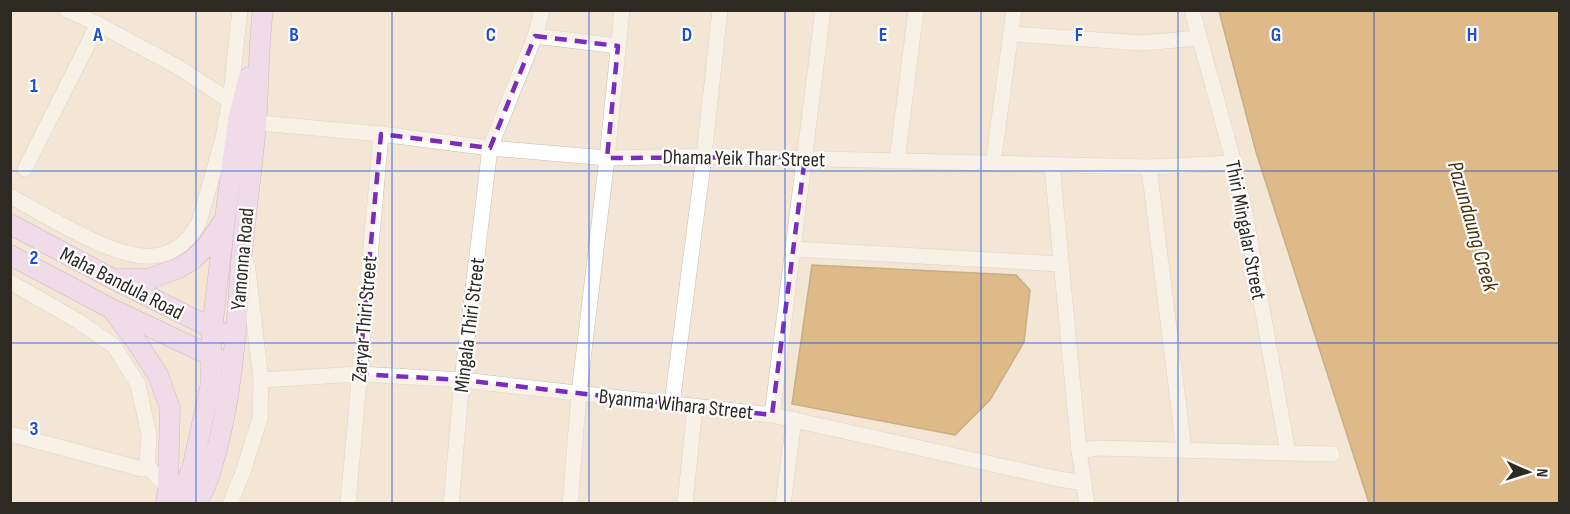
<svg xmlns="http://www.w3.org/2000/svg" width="1570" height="514" font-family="'Sofia Sans Condensed',sans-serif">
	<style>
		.water { fill: #c48628; stroke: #976a26; stroke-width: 1.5 }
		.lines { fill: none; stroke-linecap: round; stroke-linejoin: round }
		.minor-casing { stroke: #cabeaf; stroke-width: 16 }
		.major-casing { stroke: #a181b1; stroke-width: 21 }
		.minor { stroke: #fff; stroke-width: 15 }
		.major { stroke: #ecd0fe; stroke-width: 20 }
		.marked { fill: none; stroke: #7b2cbf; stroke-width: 4.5; stroke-dasharray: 12 8; stroke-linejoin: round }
		.grid { fill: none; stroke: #1d4ed8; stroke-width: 1.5; stroke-opacity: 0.55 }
		.labels { text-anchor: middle; stroke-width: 4.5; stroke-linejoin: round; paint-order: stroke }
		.street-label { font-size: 21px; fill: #2d2923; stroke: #fff }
		.water-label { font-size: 22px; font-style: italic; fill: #4a310a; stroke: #fff }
		.grid-label { font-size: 20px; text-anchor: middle; font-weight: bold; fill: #1d4ed8; stroke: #fff; stroke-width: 4.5; stroke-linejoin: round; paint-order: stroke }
	</style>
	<rect width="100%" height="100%" fill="#f3e6d6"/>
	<!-- water -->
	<g class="water">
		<path d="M1219,11H1559V503H1369L1256,152Z"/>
		<path d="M812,265L1016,275L1030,290L1024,342L990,400L955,435L792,404Z"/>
	</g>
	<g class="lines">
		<defs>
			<g id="minor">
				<path d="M67,10L98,24L178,67L230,101"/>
				<path d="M1192,10L1234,163L1246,218L1288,453"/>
				<path d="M1011,34L1142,43L1199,38"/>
				<path d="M535,36L618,46"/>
				<path d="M226,120L381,134L490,148L607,158L704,156L1149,167L1234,163"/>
				<path d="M897,161L916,10"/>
				<path d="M993,164L1014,10"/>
				<path d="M1052,165L1079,451L1087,504"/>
				<path d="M1149,167L1184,450"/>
				<path d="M25,169L98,24"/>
				<path d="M10,196C45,215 115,260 153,256C175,254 190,240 199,222L223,138L230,101L240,10"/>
				<path d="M793,249L1061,264"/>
				<path d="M10,282L78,321L114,346L138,384L149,435L147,466L168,488"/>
				<path d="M261,380L359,374L462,380L772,415L1059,479L1084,483"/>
				<path d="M672,404L704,156L720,10"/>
				<path d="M772,415L823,10"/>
				<path d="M10,434L142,469L147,466"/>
				<path d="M1079,451L1096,448L1332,454"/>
				<path d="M230,504L243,472L260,418L261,380L247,263"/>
				<path d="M348,504L381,134"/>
				<path d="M451,504L462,380L490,148L535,36L542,10"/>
				<path d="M570,504L579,393L607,158L622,10"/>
				<path d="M685,504L695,406"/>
				<path d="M783,504L794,419"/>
			</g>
			<g id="major">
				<path d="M10,224L113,279L222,333"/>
				<path d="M10,255L110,308L222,361"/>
				<path d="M119,279H149L179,268L192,260L206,247L223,222"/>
				<path d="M114,312L138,344L158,375L170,408L168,488L166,504"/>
				<path d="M176,504L192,469L211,383V356L212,329L225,219L238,121L249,77"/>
				<path d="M197,504C202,493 208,482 211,470C232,403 236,333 241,264C245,217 252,171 256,124C259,86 258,48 263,10"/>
			</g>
		</defs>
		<!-- minor casing -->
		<use href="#minor" class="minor-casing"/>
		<!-- major casing -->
		<use href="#major" class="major-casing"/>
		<!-- minor -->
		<use href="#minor" class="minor"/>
		<!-- major -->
		<use href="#major" class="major"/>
	</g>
	<!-- marked area -->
	<path d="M0 0H1570V514H0ZM535,36L618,46L607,158L805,157L772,415L462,380L359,374L381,134L490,148Z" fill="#f3e6d6" fill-opacity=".55" fill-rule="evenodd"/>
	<path class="marked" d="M535,36L618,46L607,158L805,157L772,415L462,380L359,374L381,134L490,148Z"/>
	<!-- grid -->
	<path class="grid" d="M196,10V504M392,10V504M589,10V504M785,10V504M981,10V504M1178,10V504M1374,10V504M10,171H1560M10,343H1560"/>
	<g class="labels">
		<!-- street labels -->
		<g class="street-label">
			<text transform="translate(744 158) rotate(1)" y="7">Dhama Yeik Thar Street</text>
			<text transform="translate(1246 230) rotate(79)" y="7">Thiri Mingalar Street</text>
			<text transform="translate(242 259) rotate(-85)" y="7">Yamonna Road</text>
			<text transform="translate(122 283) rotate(27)" y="7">Maha Bandula Road</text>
			<text transform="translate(364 319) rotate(-85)" y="7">Zaryar Thiri Street</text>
			<text transform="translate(469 325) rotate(-83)" y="7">Mingala Thiri Street</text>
			<text transform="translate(676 404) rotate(6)" y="7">Byanma Wihara Street</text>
		</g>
		<!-- water labels -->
		<g class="water-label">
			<text transform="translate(1474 226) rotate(74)" y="8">Pazundaung Creek</text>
		</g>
	</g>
	<g class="grid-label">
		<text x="98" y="41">A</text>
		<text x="294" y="41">B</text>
		<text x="491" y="41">C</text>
		<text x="687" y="41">D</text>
		<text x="883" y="41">E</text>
		<text x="1079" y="41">F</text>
		<text x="1276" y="41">G</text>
		<text x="1472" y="41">H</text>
		<text x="34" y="92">1</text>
		<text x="34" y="264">2</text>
		<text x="34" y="435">3</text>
	</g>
	<!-- border -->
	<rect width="1570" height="514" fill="none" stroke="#2d2923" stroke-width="24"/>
	<!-- north arrow -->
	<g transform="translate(1528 472) rotate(93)" stroke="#ffffff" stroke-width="4.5" paint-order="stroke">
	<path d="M0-4.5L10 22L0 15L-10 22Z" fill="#2d2923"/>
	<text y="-9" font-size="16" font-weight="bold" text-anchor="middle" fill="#2d2923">N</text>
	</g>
</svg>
